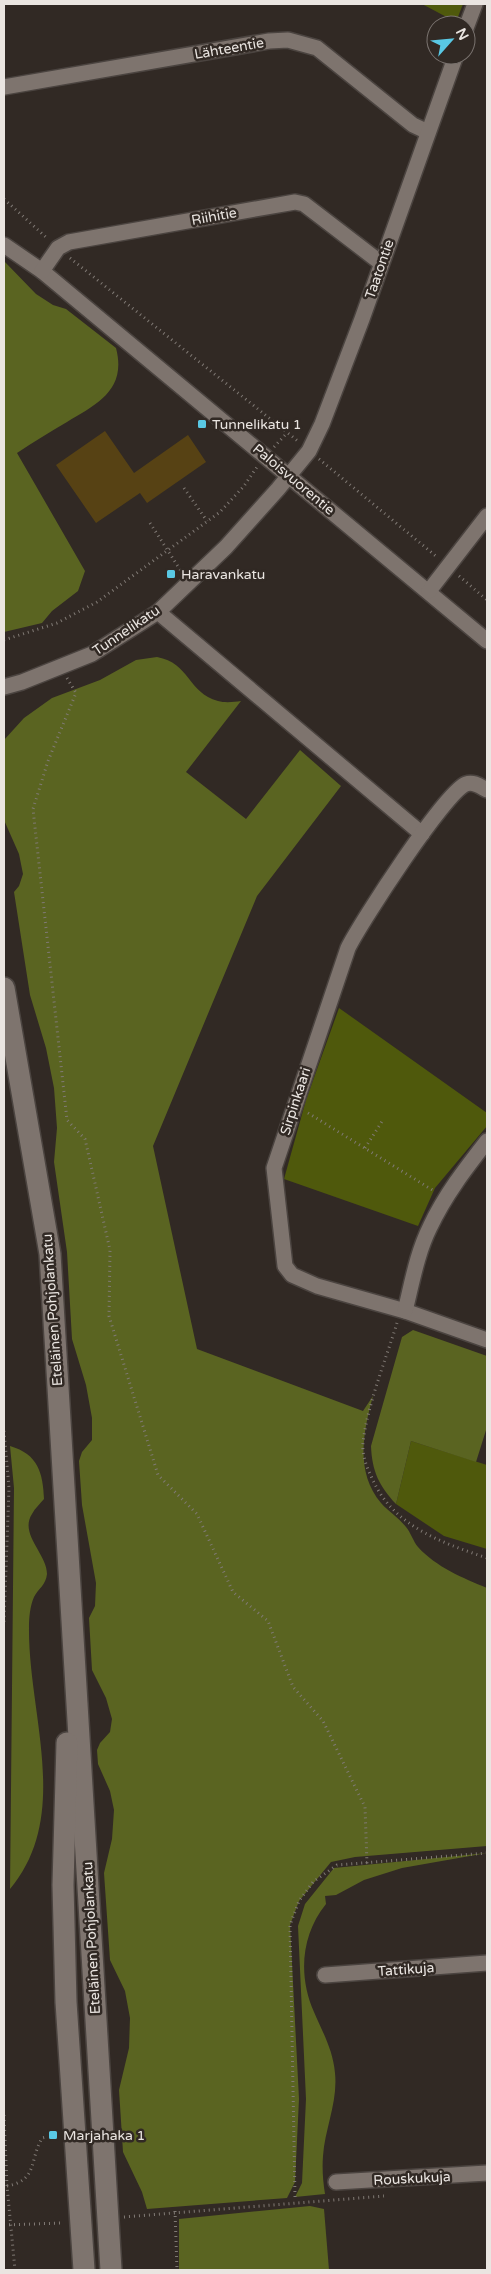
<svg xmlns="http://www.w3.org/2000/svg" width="491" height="2274" font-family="'Varela Round',sans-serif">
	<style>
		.green { fill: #4f590c }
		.forest { fill: #5a6421 }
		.building { fill: #574214 }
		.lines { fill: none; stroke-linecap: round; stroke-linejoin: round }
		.minor-casing { stroke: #4b4440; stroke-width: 18 }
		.secondary-casing { stroke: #4b4440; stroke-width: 24 }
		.path { stroke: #807a75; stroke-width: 3; stroke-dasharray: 1 4; stroke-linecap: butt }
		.minor { stroke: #7e746e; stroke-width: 15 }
		.secondary { stroke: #7e746e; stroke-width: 21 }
		.poi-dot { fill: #59c8e4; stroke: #312924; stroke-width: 2 }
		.labels { text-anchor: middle; stroke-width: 5; stroke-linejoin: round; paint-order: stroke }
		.street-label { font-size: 14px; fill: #eae5e1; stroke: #312924 }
		.poi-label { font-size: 14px; fill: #eae5e1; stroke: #312924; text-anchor: start }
	</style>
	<rect width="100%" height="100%" fill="#312924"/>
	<!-- green -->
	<g class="green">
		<path d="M422,4H463L456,22Z"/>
		<path d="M339,1008L487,1113V1126L435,1188L418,1226L284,1179L306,1100Z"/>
		<path d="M411,1441L487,1465V1549L444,1536L396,1504Z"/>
	</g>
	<!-- forest -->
	<g class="forest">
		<path d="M4,261L36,294L53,305L66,309L116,348C127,390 97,404 67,422C50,432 33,442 17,453L85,571L78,591L52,611L42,623L4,632Z"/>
		<path d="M157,657C190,663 188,693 218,701C225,703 234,702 241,701L186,772L246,819L300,750L341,786L257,896L153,1146L197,1349L363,1411L373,1396C363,1432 355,1472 381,1503C389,1512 399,1518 406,1527C411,1533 413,1541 418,1547C436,1567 463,1578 487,1588V1846L355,1857L331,1862L299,1901L290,1925L299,2099L295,2182L287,2198L147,2209L142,2192L123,2152L119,2090L129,2048L130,2018L125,1991L110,1960L104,1873L112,1839L114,1810L110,1791L98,1764L97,1750L100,1743L110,1732L112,1719L106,1698L92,1670L89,1618L95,1606L96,1583L82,1505L79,1461L82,1452L92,1440V1418L86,1385L72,1339L67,1252L54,1162L57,1128L54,1088L46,1048L30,995L14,892L19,886L23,874L19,854L4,820V740L24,718L52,698L100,680L136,660Z"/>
		<path d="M413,1330L487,1356V1427L476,1462L411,1441L396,1504C379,1486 372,1471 371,1446L402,1337Z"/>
		<path d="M10,1446C38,1454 43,1473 44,1499C40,1504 35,1508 32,1514C19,1534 47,1554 47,1574C46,1585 38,1589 34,1597C30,1606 29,1618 29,1627C28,1714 72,1815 10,1889L14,1488Z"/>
		<path d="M487,1853L402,1868L364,1880L336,1895L325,1896L326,1904C301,1935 298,1976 314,2012C323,2033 333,2050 335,2073C338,2102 325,2128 323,2156C322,2169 323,2181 325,2194L295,2197L302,2183L306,2099L298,1926L305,1904L334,1868Z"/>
		<path d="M310,2206L324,2209L329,2270H179V2219Z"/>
	</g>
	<!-- building -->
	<path class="building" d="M105,431L134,473L188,435L206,462L147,503L140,493L96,523L56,465Z"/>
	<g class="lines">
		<defs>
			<g id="minor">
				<path d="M466,28L475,4"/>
				<path d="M4,87L269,41L288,40L317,48L413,125L428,132"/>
				<path d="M4,245L42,271L487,641"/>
				<path d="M42,271L58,248L69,242L295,202L304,204L381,263"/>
				<path d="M429,591L487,516"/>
				<path d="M158,612L422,834"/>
				<path d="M4,687L22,682L92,654L158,612L226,547L278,489L309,451L322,424L362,319L456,55"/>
				<path d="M487,790C481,787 474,781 466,784C445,792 361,922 348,948L274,1168L285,1266L292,1275L317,1286L405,1311L487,1340"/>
				<path d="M405,1311C412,1283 417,1253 430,1227C445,1195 466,1168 487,1141"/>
				<path d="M325,1975L487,1963"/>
				<path d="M336,2182L487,2173"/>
			</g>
			<g id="secondary">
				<path d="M4,988L50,1254L111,2270"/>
				<path d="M67,1743L63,1885L66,2002L84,2270"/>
			</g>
		</defs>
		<!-- minor casing -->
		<use href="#minor" class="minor-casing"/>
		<!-- secondary casing -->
		<use href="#secondary" class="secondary-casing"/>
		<!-- path -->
		<g class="path">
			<path d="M4,199L48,239"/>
			<path d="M70,258L299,442"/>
			<path d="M274,447L287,433"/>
			<path d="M319,459L437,557"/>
			<path d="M184,488L207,521"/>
			<path d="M150,523L181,571"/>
			<path d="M459,576L487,600"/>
			<path d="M4,640L57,623L97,602L220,512L244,486L257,467"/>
			<path d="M67,678L76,693L48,761L33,809L67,1120L85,1139L110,1250L109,1316L158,1475L197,1514L233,1592L268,1621L293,1687L323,1721L365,1807L367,1864"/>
			<path d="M308,1113L434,1191"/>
			<path d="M365,1148L383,1120"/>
			<path d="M397,1323C386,1359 367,1406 363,1443C362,1454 366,1466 371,1476C392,1526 440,1542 487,1558"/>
			<path d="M4,1431L9,1488L4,1623"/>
			<path d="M4,2115L7,2186L15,2270"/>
			<path d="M7,2186C38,2180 29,2161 42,2138L53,2135"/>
			<path d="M295,2197L290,1925L299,1901L313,1882L337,1865L487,1853"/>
			<path d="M175,2211L177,2270"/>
			<path d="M124,2217L384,2196"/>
			<path d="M4,2225L62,2223"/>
		</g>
		<!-- minor -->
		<use href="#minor" class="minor"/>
		<!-- secondary -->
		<use href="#secondary" class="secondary"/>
	</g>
	<!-- markers -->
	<g class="poi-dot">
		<rect x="197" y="419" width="10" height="10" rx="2.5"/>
		<rect x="166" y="569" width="10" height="10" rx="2.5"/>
		<rect x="48" y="2130" width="10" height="10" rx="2.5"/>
	</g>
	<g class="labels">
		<!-- street labels -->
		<g class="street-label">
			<text transform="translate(229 48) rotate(-10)" y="5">Lähteentie</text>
			<text transform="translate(214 216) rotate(-10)" y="5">Riihitie</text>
			<text transform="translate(379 269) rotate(-71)" y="5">Taatontie</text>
			<text transform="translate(294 479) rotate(40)" y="5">Paloisvuorentie</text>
			<text transform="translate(126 630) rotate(-34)" y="5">Tunnelikatu</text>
			<text transform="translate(295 1101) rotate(-72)" y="5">Sirpinkaari</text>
			<text transform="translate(52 1310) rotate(-94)" y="5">Eteläinen Pohjolankatu</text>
			<text transform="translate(91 1938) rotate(-93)" y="5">Eteläinen Pohjolankatu</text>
			<text transform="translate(406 1969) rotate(-4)" y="5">Tattikuja</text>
			<text transform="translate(412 2178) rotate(-3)" y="5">Rouskukuja</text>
		</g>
		<!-- poi labels -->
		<g class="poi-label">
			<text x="212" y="429">Tunnelikatu 1</text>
			<text x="181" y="579">Haravankatu</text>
			<text x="63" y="2140">Marjahaka 1</text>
		</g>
	</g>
	<!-- border -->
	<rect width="491" height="2274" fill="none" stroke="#eae5e1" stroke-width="10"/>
	<!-- north arrow -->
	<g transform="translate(451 40) rotate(63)"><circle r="24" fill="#312924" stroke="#7b7470"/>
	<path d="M0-4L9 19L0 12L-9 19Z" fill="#59c8e4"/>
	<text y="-8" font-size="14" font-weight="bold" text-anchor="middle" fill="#eae5e1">N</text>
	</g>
</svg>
